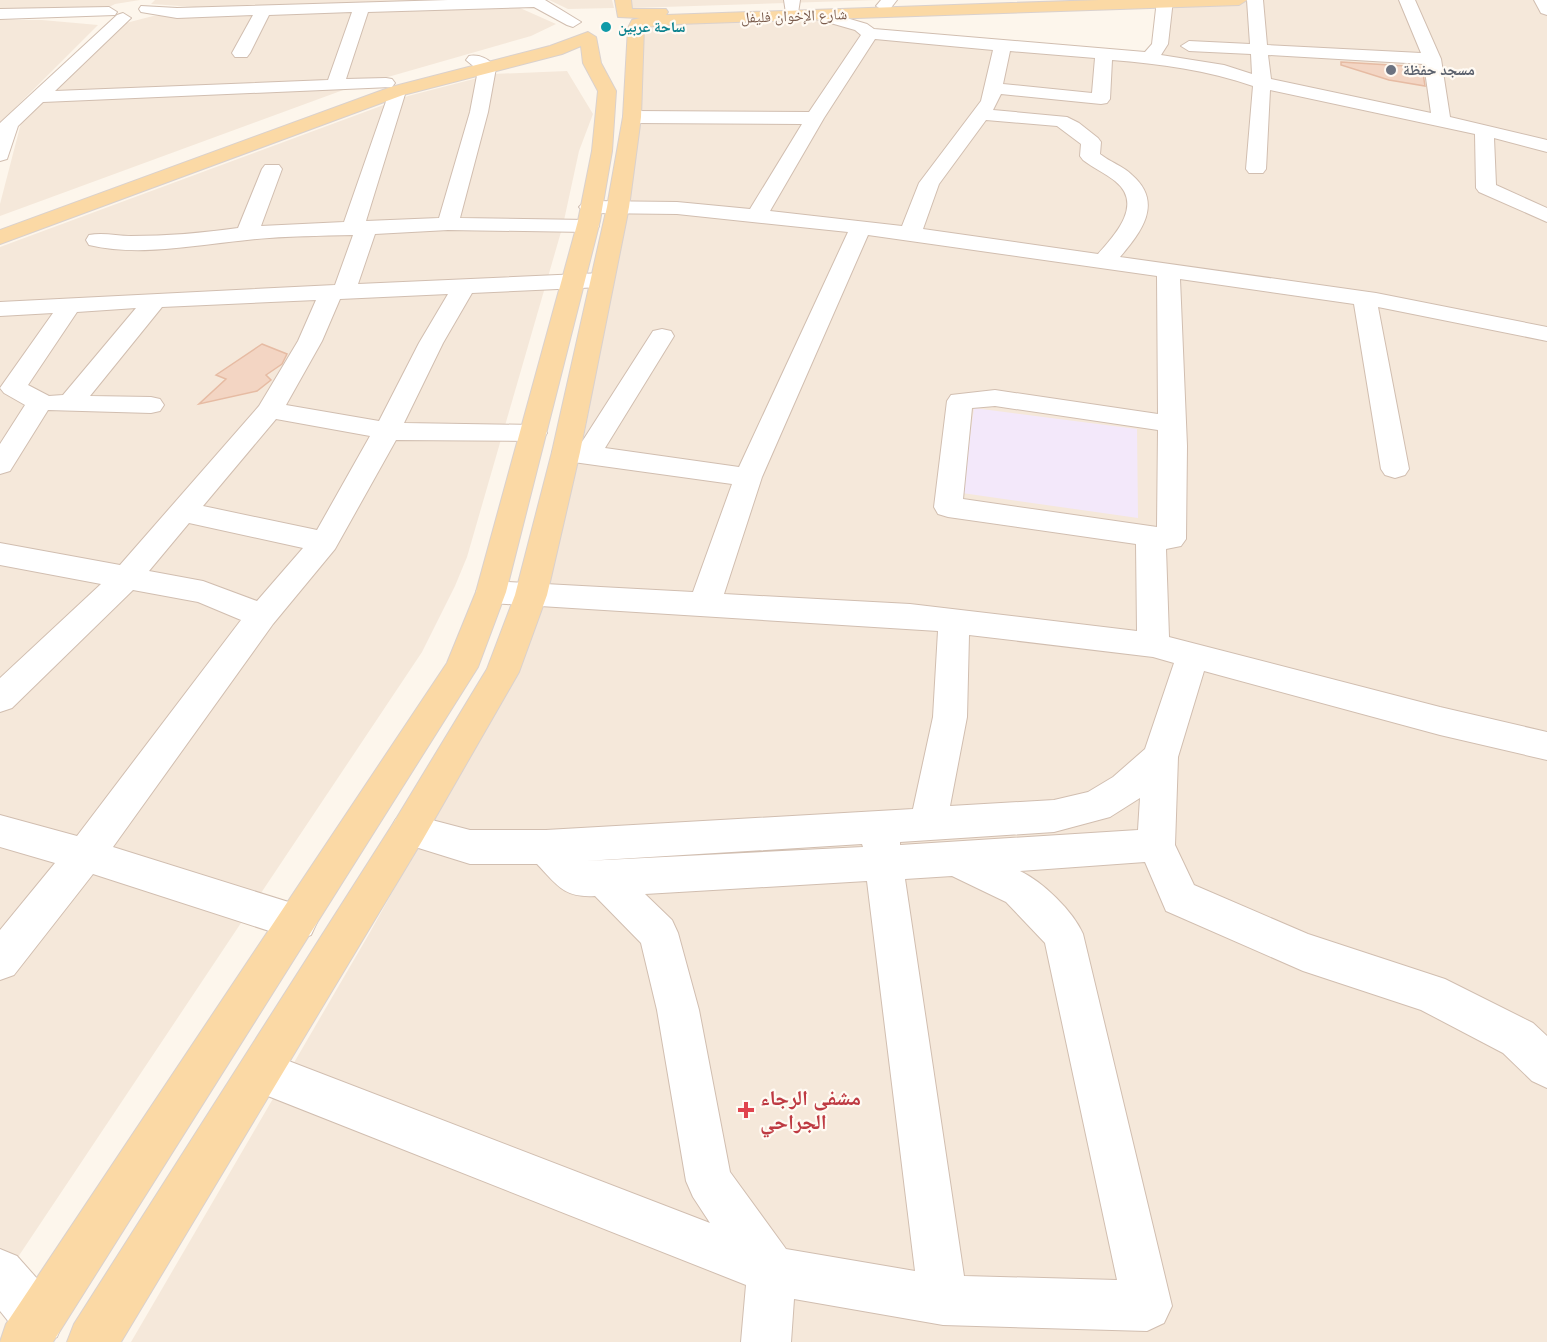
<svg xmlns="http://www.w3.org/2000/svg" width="1547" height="1342" font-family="Roboto,'Noto Naskh Arabic',sans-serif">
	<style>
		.residential { fill: #f5e8da }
		.education { fill: #f3e8fa }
		.building { fill: #f3d5c3; stroke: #e6bba3; stroke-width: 1.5 }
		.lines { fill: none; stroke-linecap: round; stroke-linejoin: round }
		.minor-casing { stroke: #d1beb0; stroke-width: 2 }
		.major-casing { stroke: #dad1cd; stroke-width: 2 }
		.minor { fill: #fff; fill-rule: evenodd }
		.major { fill: #fbd9a5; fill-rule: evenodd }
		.culture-dot { fill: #0f9aa8; stroke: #fffaf3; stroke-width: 2 }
		.worship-dot { fill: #6b7280; stroke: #fffaf3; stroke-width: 2 }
		.health-dot { fill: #e0444e; stroke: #fffaf3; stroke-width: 2 }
		.labels { text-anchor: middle; stroke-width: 4.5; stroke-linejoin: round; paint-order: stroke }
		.far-street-label { font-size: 15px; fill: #7a5c4d; stroke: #fffaf3 }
		.far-culture-label { font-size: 15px; font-weight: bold; fill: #0d838f; stroke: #fffaf3; text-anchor: start }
		.far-worship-label { font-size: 15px; font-weight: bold; fill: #5b616d; stroke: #fffaf3; text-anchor: start }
		.near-health-label { font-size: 21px; font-weight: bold; fill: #be3a42; stroke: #fffaf3; text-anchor: start }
	</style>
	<rect width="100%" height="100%" fill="#fdf6ec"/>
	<!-- residential -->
	<g class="residential">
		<path d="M0,0H140L115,4L105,9L0,11Z"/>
		<path d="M155,0H441V1L194,7L151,4Z"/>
		<path d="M549,0H612L614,8L568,9Z"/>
		<path d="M630,0H879L632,8Z"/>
		<path d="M1239,0H1547V1342H131L369,934L517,669L554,562L583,443L623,224L644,25L819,15L870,34L1150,58L1163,4Z"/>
		<path d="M520,8L556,24L531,36L346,89L0,216V204L21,123L126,23L153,16Z"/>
		<path d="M0,20H42L98,25L0,123Z"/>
		<path d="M567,71L593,114L579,151L563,225L467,557L455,586L422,652L0,1284V247L408,96L493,74Z"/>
	</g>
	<!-- education -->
	<path class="education" d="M974,408L1137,429L1138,518L962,493Z"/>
	<!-- building -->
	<g class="building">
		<path d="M1341,62L1422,67L1425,86L1389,80L1341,65Z"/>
		<path d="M262,344L287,354L282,364L266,375L271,380L257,391L199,404L226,379L216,375Z"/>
	</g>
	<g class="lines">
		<defs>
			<g id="minor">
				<path d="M448,0H545L581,22L573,27L567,25L534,7L368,12L346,79L386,78L392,79L395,83L392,87H403L406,91L366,221L439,218L470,112L478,70L466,60L469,56C479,54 490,59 496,68L488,112L460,218L588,220L596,221L599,226L596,231L588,232L448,230L375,234L358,284L602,273L610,275L613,280L610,285L602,287L472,293L443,343L404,423L534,425L543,427L547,433L543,439L534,441L396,440L335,549L273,624L113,847L311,909L317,922L311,935L297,940L93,874L14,975L0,980V930L55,863L0,847V815L77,836L241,620L198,602L133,590L12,708L0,712V678L101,584L0,565V543L120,565L259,406L298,341L316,300L162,307L90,396L151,397L160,399L164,405L160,411L151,413L48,410L10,471L0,474V444L25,405L4,393L0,388L53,313L0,316V302L335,285L353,235C318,236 282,236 247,240C195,245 140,257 89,245L86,240L89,235C103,232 117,236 131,236C167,236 203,233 238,228L262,169L265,165H279L282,169L261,226L344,222L391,87L43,102L18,126L7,159L0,161V123L117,15L123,13L131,18L55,91L328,80L352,12L269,15L250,53L247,57H235L232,53L253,15L177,18L141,12L139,9L141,6L177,8ZM448,294L419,343L379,421L286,405L322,341L340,299ZM136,308L63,395L49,396L28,385L77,312ZM276,419L370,436L317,530L203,506ZM189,523L303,548L257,601L203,581L149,571Z"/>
				<path d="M784,0H800L798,13H786Z"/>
				<path d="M881,0H897L890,9L884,11L876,6Z"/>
				<path d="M1157,0H1173L1168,44L1161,55L1224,65L1252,74L1251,54L1189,51L1181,46L1189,41L1250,44L1247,0H1263L1267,45L1421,53L1399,0H1415L1441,59L1450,117L1547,140V152L1494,138L1496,185L1547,208V222L1479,192L1476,188L1475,134L1270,90L1266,169L1263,173H1249L1246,169L1253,86C1207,70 1160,64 1112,60L1110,99L1107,103L1101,104L1001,94L993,110L1067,117L1079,123L1098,138L1101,142L1100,154C1110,162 1123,166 1132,175C1164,203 1141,232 1120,257L1376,293L1547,327V341L1378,307L1409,469L1405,475L1395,478L1385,475L1381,469L1354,304L1180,279L1187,446L1186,539L1181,546L1166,549L1169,637L1440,707L1547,732V760L1440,735L1204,671L1178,757L1175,845L1194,885L1308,934L1445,979L1533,1023L1547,1036V1088L1532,1081L1503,1053L1421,1010L1303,971L1166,911L1145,862L1020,871C1043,882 1073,911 1083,934L1172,1306L1164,1323L1147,1331L943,1325L794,1299L791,1342H741L746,1285L245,1087L238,1072L245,1057L260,1050L710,1223L693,1197L686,1181L657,1010L641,943L595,896C564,898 557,885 537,864H470L396,841L390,830L396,819L409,814L470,830H546L913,809L933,717L938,631L491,603L480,600L476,592L480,584L491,581L693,592L732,484L566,461L556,458L552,452L556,446L566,443L580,445L653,331L662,329L671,331L674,336L605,448L739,467L848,232L677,214L590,213L583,211L579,207L583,203L590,201L677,202L750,209L802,124L632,123L625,121L623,117L625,113L632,111L809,112L861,35L855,30L813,18L811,15L813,12L819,10L867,24L874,29L1145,52L1152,44ZM875,39L993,50L981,101L919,183L902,226L770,211L824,118ZM1010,51L1095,58L1092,93L1003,84ZM1268,55L1424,64L1431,113L1271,79ZM986,120L1057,126L1081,144L1080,156L1083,160C1093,168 1105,173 1115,181C1144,204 1115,235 1098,254L923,229L939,184ZM868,235L1157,276L1158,414L995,390L951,395L947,401L934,507L938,514L948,517L1136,544L1137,631L910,604L724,594L762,477ZM995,406L1158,430L1157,527L963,499L972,408ZM969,635L1153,657L1174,663L1145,749L1113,777L1088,792L1054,800L950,806L967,717ZM1140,798L1138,830L900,845V842L1054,832L1110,817ZM862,844L863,847L585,861ZM952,876L1006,902L1045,943L1117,1280L964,1276L905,879ZM867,881L915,1271L786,1249L730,1172L699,1010L678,933L672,920L645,894Z"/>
				<path d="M1534,0H1547V15L1541,13Z"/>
				<path d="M109,7L117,12L115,15L0,19V9Z"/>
				<path d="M0,1249L17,1256L57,1301L64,1319L57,1337L44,1342H34L21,1337L0,1311Z"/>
			</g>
			<g id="major">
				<path d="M615,0H631L632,9H666L668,12L666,15L1099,0H1247L1239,5L678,24L644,27L641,117L629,207L580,452L547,595L519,672L422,841L121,1342H67L74,1324L396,819L487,669L515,595L552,452L607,207L623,117L628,28L632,20L640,18L618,17Z"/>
				<path d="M588,32L596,37L601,63L616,91L612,151L600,221L506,592L478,667L53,1342H0L6,1324L447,663L476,592L578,221L592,151L598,91L583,63L581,46L562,54L403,95L0,244V230L391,87L550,46Z"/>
			</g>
		</defs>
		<!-- minor casing -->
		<use href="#minor" class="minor-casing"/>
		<!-- major casing -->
		<use href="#major" class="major-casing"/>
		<!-- minor -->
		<use href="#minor" class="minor"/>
		<!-- major -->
		<use href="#major" class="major"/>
	</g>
	<!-- markers -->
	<circle class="culture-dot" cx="606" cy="27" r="6"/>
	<circle class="worship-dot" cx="1391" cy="70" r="6"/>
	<path class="health-dot" d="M743 1101h6v6h6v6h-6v6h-6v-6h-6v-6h6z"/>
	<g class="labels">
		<!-- far-street labels -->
		<g class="far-street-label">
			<text transform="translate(794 16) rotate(-2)" y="5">شارع الإخوان فليفل</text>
		</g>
		<!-- far-culture labels -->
		<g class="far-culture-label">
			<text x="618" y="32">ساحة عربين</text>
		</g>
		<!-- far-worship labels -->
		<g class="far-worship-label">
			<text x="1403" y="75">مسجد حفظة</text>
		</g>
		<!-- near-health labels -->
		<g class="near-health-label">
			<text x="760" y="1105">مشفى الرجاء<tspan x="760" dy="24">الجراحي</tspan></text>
		</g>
	</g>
</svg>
